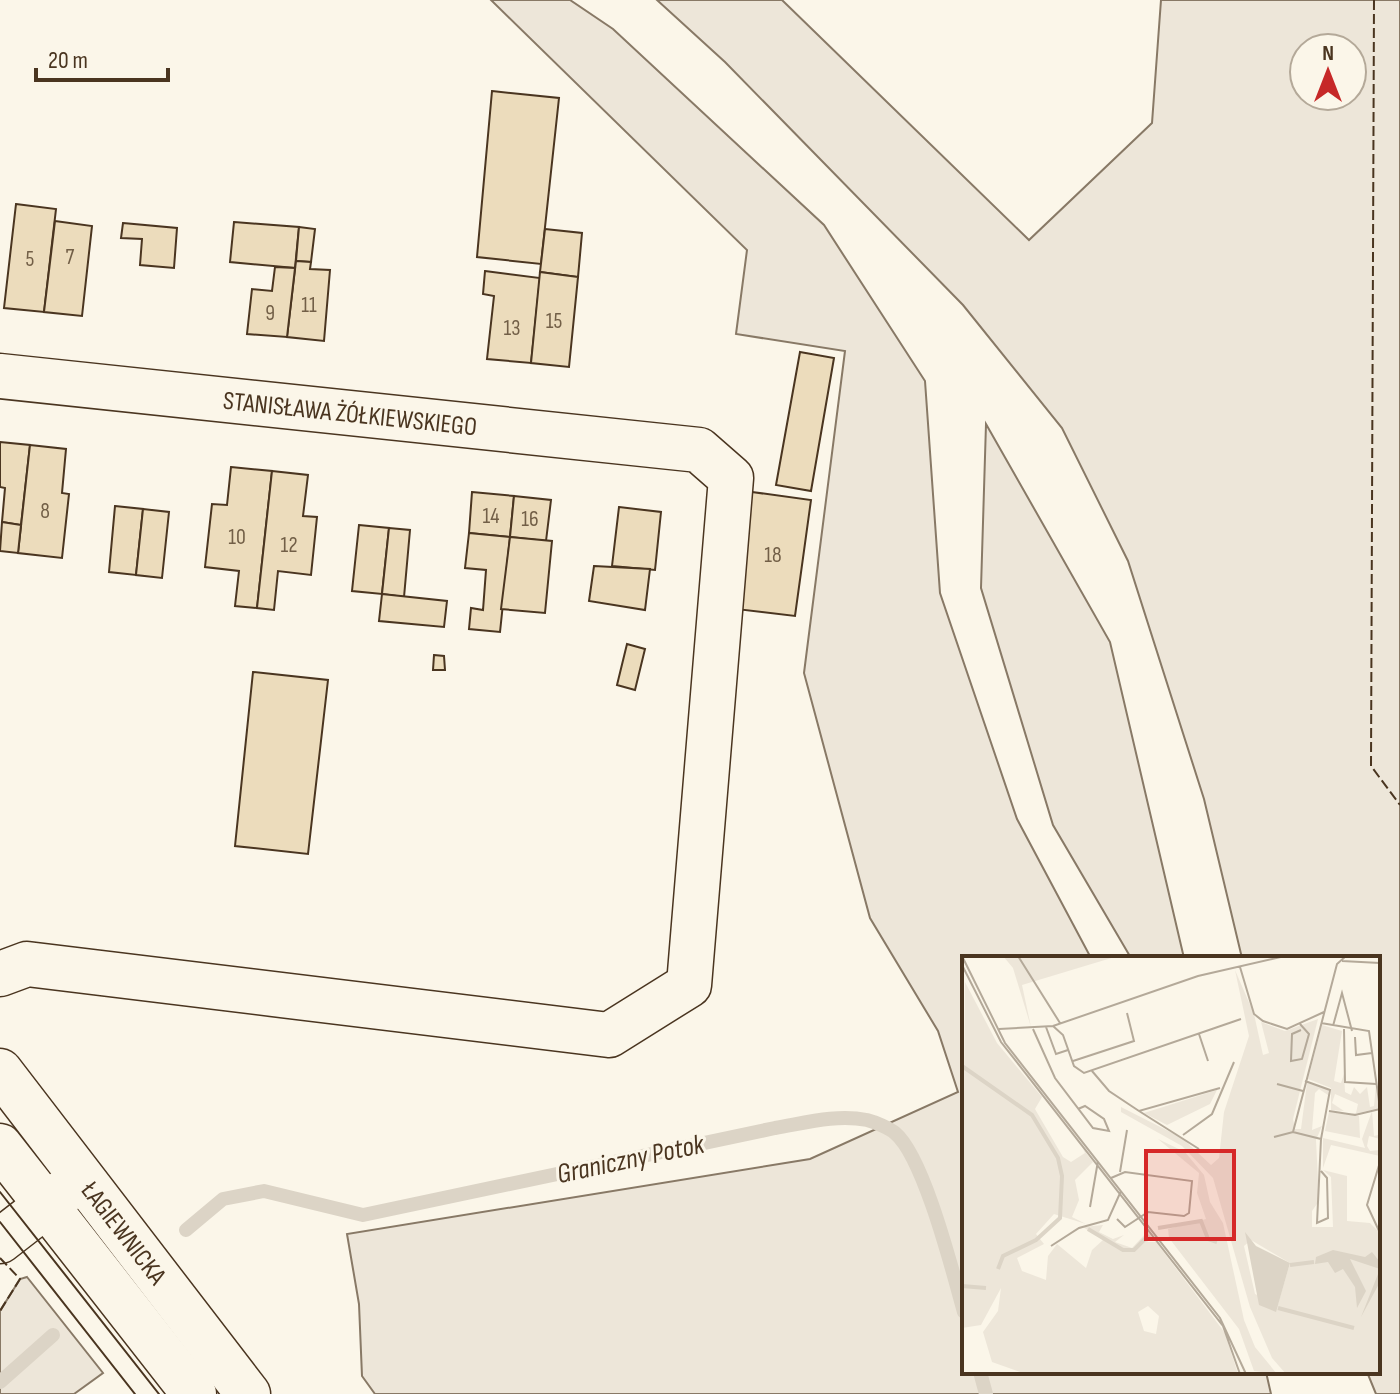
<svg xmlns="http://www.w3.org/2000/svg" width="1400" height="1394" font-family="'Sofia Sans Condensed',sans-serif">
	<style>
		.green { fill: #ede6d9; stroke: #887966; stroke-width: 2; fill-rule: evenodd }
		.lines { fill: none; stroke-linecap: round; stroke-linejoin: round }
		.stream { stroke: #dcd4c6; stroke-width: 14 }
		.building { fill: #ecdcbc; stroke: #4a3520; stroke-width: 2 }
		.minor-casing { stroke: #4a3520; stroke-width: 47 }
		.major-casing { stroke: #4a3520; stroke-width: 47 }
		.minor { stroke: #fbf6e9; stroke-width: 44 }
		.major { stroke: #fbf6e9; stroke-width: 44 }
		.tram { stroke: #4a3520; stroke-width: 2 }
		.fence { stroke: #4a3520; stroke-width: 2; stroke-dasharray: 10 4; stroke-linecap: butt }
		.labels { text-anchor: middle; stroke-width: 6; stroke-linejoin: round; paint-order: stroke }
		.number-label { font-size: 22px; fill: #725f47 }
		.street-label { font-size: 26px; fill: #4a3520; stroke: #fbf6e9 }
		.water-label { font-size: 28px; font-style: italic; fill: #4a3520; stroke: #fbf6e9 }
		.inset-river { fill: none; stroke: #dcd4c6; stroke-width: 4 }
		.inset-road { fill: none; stroke: #b4a999; stroke-width: 2 }
		.view { fill: #d62828; fill-opacity: 0.15; stroke: #d62828; stroke-width: 4 }
		.inset-edge { fill: none; stroke: #4a3520; stroke-width: 4 }
	</style>
	<rect width="100%" height="100%" fill="#fbf6e9"/>
	<!-- green -->
	<g class="green">
		<path d="M491,0H570L613,29L824,225L925,381L940,593L1017,819L1091,958H964V1372H1266L1271,1394H375L362,1376L359,1304L347,1234L810,1159L958,1092L938,1031L870,918L804,673L845,351L736,334L747,250Z"/>
		<path d="M657,0H782L1029,240L1152,123L1161,0H1400V1394H1376L1367,1372H1378V958H1242L1204,799L1128,561L1062,428L963,305L725,62ZM1304,48H1352V96H1304Z"/>
		<path d="M986,424L1110,642L1184,958H1131L1053,825L981,588Z"/>
		<path d="M27,1277L103,1373L74,1394H0V1311L20,1279Z"/>
	</g>
	<g class="lines">
		<!-- stream -->
		<g class="stream">
			<path d="M186,1230L223,1199L264,1191L363,1215L775,1128C805,1123 836,1114 867,1120C875,1122 889,1128 895,1133C924,1157 953,1273 964,1312"/>
			<path d="M980,1372L986,1394"/>
			<path d="M0,1382L53,1335"/>
		</g>
	</g>
	<!-- building -->
	<g class="building">
		<path d="M492,91L559,98L541,264L477,257Z"/>
		<path d="M16,204L56,209L44,312L4,308Z"/>
		<path d="M55,221L92,226L82,316L44,312Z"/>
		<path d="M234,222L299,227L295,268L230,262Z"/>
		<path d="M123,223L177,228L174,268L140,265L142,239L121,238Z"/>
		<path d="M299,227L315,229L311,262L296,261Z"/>
		<path d="M545,229L582,233L578,277L540,272Z"/>
		<path d="M296,261L311,262L310,269L330,270L324,341L287,337Z"/>
		<path d="M275,267L295,268L287,337L247,334L252,289L272,291Z"/>
		<path d="M485,271L540,278L531,363L487,359L494,296L483,294Z"/>
		<path d="M540,272L578,277L569,367L531,363Z"/>
		<path d="M800,352L834,358L811,491L776,485Z"/>
		<path d="M0,442L30,445L21,525L2,522L5,488L0,487Z"/>
		<path d="M30,445L66,449L62,493L69,494L62,558L18,553Z"/>
		<path d="M231,467L272,471L257,608L235,606L239,571L205,567L212,504L227,505Z"/>
		<path d="M272,471L308,475L303,516L317,517L311,575L278,571L274,610L257,608Z"/>
		<path d="M472,492L514,496L510,537L469,533Z"/>
		<path d="M752,492L811,500L795,616L736,609Z"/>
		<path d="M514,496L551,500L546,541L510,537Z"/>
		<path d="M115,506L143,509L136,575L109,572Z"/>
		<path d="M619,507L661,512L655,570L612,566Z"/>
		<path d="M143,509L169,512L162,578L136,575Z"/>
		<path d="M2,522L21,525L18,553L0,551Z"/>
		<path d="M359,525L389,528L382,594L352,591Z"/>
		<path d="M389,528L410,530L404,597L382,594Z"/>
		<path d="M469,533L510,537L500,632L469,629L471,608L483,610L486,570L465,568Z"/>
		<path d="M510,537L552,541L545,613L501,609Z"/>
		<path d="M594,566L650,569L645,610L589,601Z"/>
		<path d="M382,594L447,601L444,627L379,621Z"/>
		<path d="M627,644L645,649L635,690L617,685Z"/>
		<path d="M434,655L444,656L445,670H433Z"/>
		<path d="M253,672L328,680L308,854L235,846Z"/>
	</g>
	<g class="lines">
		<defs>
			<g id="minor">
				<path id="s1" d="M0,376L699,450L731,478L689,985L609,1035L27,964L0,974"/>
				<path d="M0,1241L80,1179"/>
			</g>
			<g id="major">
				<path id="s2" d="M0,1071L248,1394"/>
				<path d="M0,1146L194,1394"/>
			</g>
		</defs>
		<!-- minor casing -->
		<use href="#minor" class="minor-casing"/>
		<!-- major casing -->
		<use href="#major" class="major-casing"/>
		<!-- minor -->
		<use href="#minor" class="minor"/>
		<!-- major -->
		<use href="#major" class="major"/>
		<!-- tram -->
		<g class="tram">
			<path d="M0,1192L159,1394"/>
			<path d="M0,1222L135,1394"/>
		</g>
		<!-- fence -->
		<g class="fence">
			<path d="M1374,0L1371,766L1400,805"/>
			<path d="M0,1258L20,1279L0,1311"/>
		</g>
	</g>
	<g class="labels">
		<!-- number labels -->
		<g class="number-label">
			<text x="70" y="264">7</text>
			<text x="30" y="266">5</text>
			<text x="309" y="312">11</text>
			<text x="270" y="320">9</text>
			<text x="554" y="328">15</text>
			<text x="512" y="335">13</text>
			<text x="45" y="518">8</text>
			<text x="491" y="523">14</text>
			<text x="530" y="526">16</text>
			<text x="237" y="544">10</text>
			<text x="289" y="552">12</text>
			<text x="773" y="562">18</text>
		</g>
		<!-- street labels -->
		<g class="street-label">
			<text dy="9" stroke="none"><textPath href="#s1" startOffset="352">STANISŁAWA ŻÓŁKIEWSKIEGO</textPath></text>
			<text dy="9" stroke="none"><textPath href="#s2" startOffset="204">ŁAGIEWNICKA</textPath></text>
		</g>
		<!-- water labels -->
		<g class="water-label">
			<text transform="translate(630 1158) rotate(-12)" y="10">Graniczny Potok</text>
		</g>
	</g>
	<!-- overview -->
	<g transform="translate(962 956)">
		<rect width="418" height="418" fill="#fbf6e9"/>
		<path d="M41,0L89,2L156,0L60,29L69,71L51,12ZM273,14L292,58L301,99L307,97L299,66L323,75L356,63L331,163L333,173H339L345,127L366,133V139L357,133L353,137L350,174L360,170L354,184L357,245L350,255V271H371L369,221L361,214L385,220V265L408,267L418,277V418H324L310,402L288,351L251,222L220,190L159,156V151L220,182L249,209L257,202L262,156L287,80ZM289,284L328,307L316,348L293,338L282,290ZM3,26L35,87L80,141L73,153L101,201L109,206L123,197L121,193L131,206L113,224L117,244L110,261L124,268L92,258L74,278L82,288L55,302L60,315L84,324L86,300L95,288L124,312L130,294L141,284L121,271L141,269L137,276L151,283L162,279L153,286L170,292L186,275L190,281L185,286H194L263,377L276,418H64L30,406L21,376L36,355L39,332L19,369L0,372ZM186,350L197,360L194,378L182,375L176,356ZM360,69L380,75L372,125L379,127L382,118L383,136L389,139L392,131L398,138L405,131L408,151L412,150L414,129L417,152L393,158L386,157H394L396,148L373,138L370,147L382,155L369,154V132L346,123ZM255,134L248,148L205,169L182,157ZM410,155L412,180L416,179L418,156V183L407,180L405,190L408,195L418,194V200L369,189L361,212V182L403,192L400,183ZM367,156L397,160L398,182L363,175ZM196,183L223,196L242,219L248,246L261,267L282,364L293,391L315,418L292,415L277,373L207,282L206,273L244,263L235,237L237,217Z" fill="#ede6d9" fill-rule="evenodd"/>
		<path d="M283,276L294,290L328,307L314,356L297,349ZM371,294L403,301L410,296L418,306V326L399,361L418,313L388,303L404,335L395,352L393,331L381,313L373,317L366,306L353,308L354,301Z" fill="#dcd4c6"/>
		<path class="inset-river" d="M0,38V71M0,110L70,159L96,202L100,220L98,262L74,284L41,300L36,313M196,272L239,265L246,283L255,286M126,273L161,294H172L187,279M328,309L352,306M0,330L24,332M316,352L392,372"/>
		<path class="inset-road" d="M0,0L43,87L258,362L284,418M56,0L98,67M380,5L418,7M0,9L39,86L261,370L278,418M278,11L292,58L301,65L325,73L362,56M359,67L407,75L418,152M338,68L347,78L340,103L329,105L330,78L339,74M91,70L101,79L112,110L122,117L279,63M371,70L380,37L390,75M84,71L94,98L106,94M37,73L91,70L236,20L323,0M71,73L93,122L131,172L147,175L142,163L123,150L116,153M382,73L383,126L414,128M237,78L246,105M393,81L394,99L410,97M111,105L172,85L165,57M130,115L147,135L177,155L258,132M343,125L368,134L359,183L355,267L366,262L365,222L359,215M315,128L341,135M177,155L237,193M367,155L393,159L418,153M331,176L375,8L384,0M221,179L250,158L272,106M312,181L331,176L359,183M418,206L405,249L418,277M158,216L165,174M149,222L163,216L230,225L227,257L222,260L186,256L163,271L155,263M128,251L136,205M89,290L117,272L146,264L159,235"/>
		<path class="view" d="M184,195H272V283H184Z"/>
		<rect width="418" height="418" class="inset-edge"/>
	</g>
	<!-- north arrow -->
	<g transform="translate(1328 72)"><circle r="38" fill="#fbf6e9" stroke="#b4a999" stroke-width="2"/>
	<path d="M0-6L14 30L0 20L-14 30Z" fill="#c62828"/>
	<text y="-12" font-size="22" font-weight="bold" text-anchor="middle" fill="#4a3520">N</text>
	</g>
	<!-- scale -->
	<path d="M36 68v12h132v-12" fill="none" stroke="#4a3520" stroke-width="4"/>
	<text x="48" y="68" font-size="24" fill="#4a3520" stroke="#fbf6e9" stroke-width="6" paint-order="stroke">20 m</text>
</svg>
